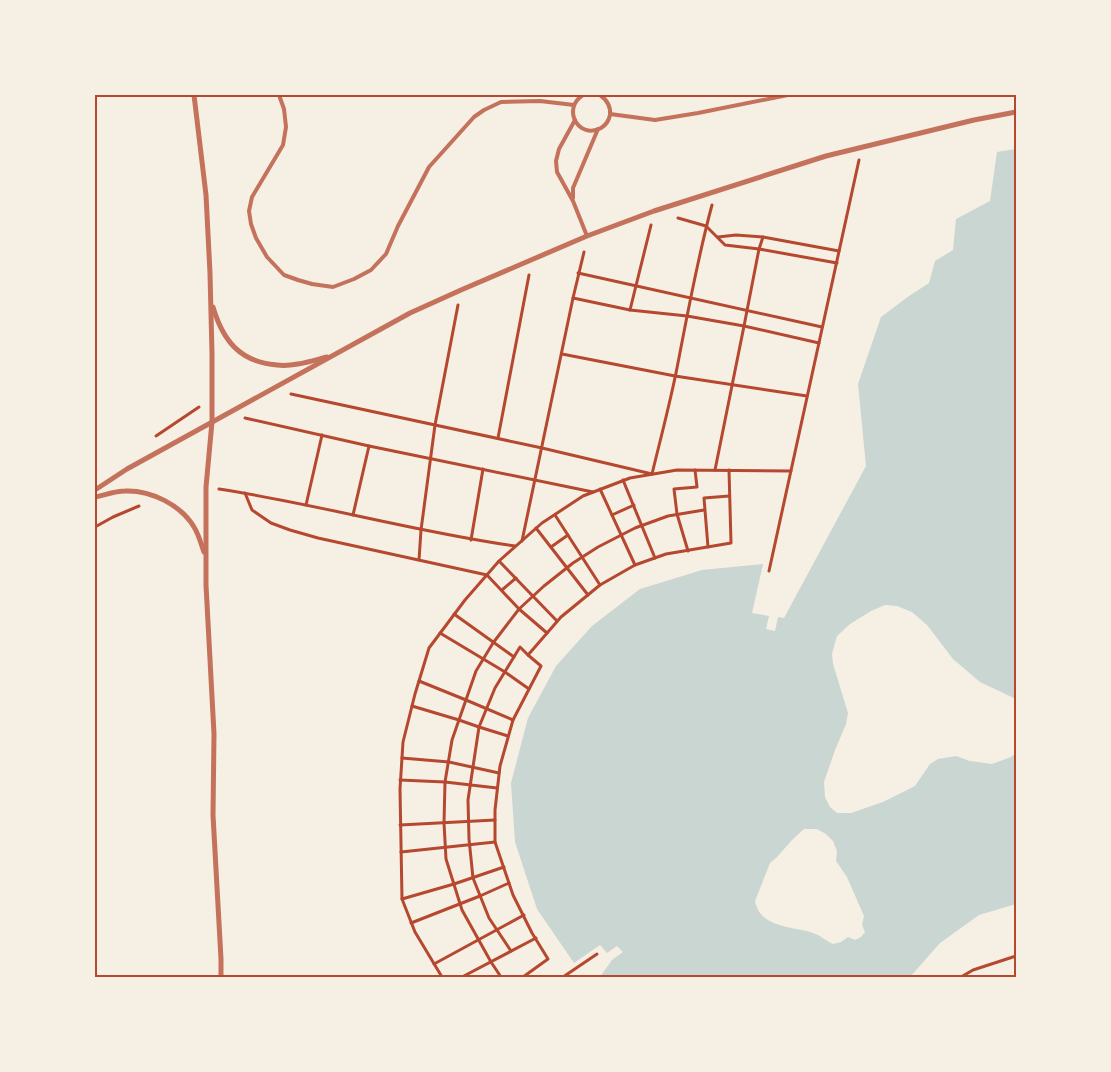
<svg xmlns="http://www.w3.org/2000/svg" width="1111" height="1072" font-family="'Open Sans',sans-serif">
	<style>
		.water { fill: #c9d6d2; fill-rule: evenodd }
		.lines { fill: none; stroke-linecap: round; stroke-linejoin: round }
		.path { stroke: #b5482f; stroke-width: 3 }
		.service { stroke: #c5725c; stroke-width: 4 }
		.minor { stroke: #c5725c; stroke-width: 5 }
		.neatline { fill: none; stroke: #b5482f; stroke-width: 2 }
	</style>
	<rect width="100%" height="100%" fill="#f6efe4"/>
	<!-- water -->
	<path class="water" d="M1016,149V699L980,682L953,659L927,625L912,612L897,606L885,605L871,611L850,624L837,636L832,654L833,664L848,713L846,724L835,750L824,782L825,797L830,807L837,813H851L883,802L915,786L930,764L938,759L956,756L970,761L992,764L1011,757L1016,753V904L979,915L940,943L910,977H600L612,960L623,952L617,946L607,953L600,945L574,963L537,909L515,842L511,783L528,718L556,666L592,626L640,589L702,570L763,564L752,613L769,616L766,629L775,631L778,617L784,618L866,466L858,384L881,317L909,296L929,283L935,261L953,250L956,219L990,201L997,152ZM804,829H817L826,834L833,841L837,851L836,861L847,877L864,916L862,925L865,932L861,937L855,940L848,937L841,942L833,944C826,941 820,935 813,933C791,926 760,928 755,901L770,863L777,857L792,840Z"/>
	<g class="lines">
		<!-- path -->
		<g class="path">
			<path d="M678,218L706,226L725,245L759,249L837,263"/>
			<path d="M718,237L736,235L763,237L839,251"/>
			<path d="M578,273L822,327"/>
			<path d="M573,298L630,310L687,316L744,326L819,343"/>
			<path d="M630,310L651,225"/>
			<path d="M562,354L675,376L807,396"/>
			<path d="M291,394L542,448L652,474C660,441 669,407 676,373C687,317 697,260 712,205"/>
			<path d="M245,418L369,446L593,492"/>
			<path d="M156,436L199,407"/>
			<path d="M498,438L529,275"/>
			<path d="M715,470L744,326L759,249L763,237"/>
			<path d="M623,480L655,558"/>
			<path d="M219,489C318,504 415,532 515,546"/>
			<path d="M600,489L635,565"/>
			<path d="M245,493L252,510L271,523L290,530L318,538L487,575L519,609L547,633"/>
			<path d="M306,505L322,435"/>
			<path d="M353,515L369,446"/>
			<path d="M555,515L600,585"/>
			<path d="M612,515L634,505"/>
			<path d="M95,527L113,517L139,506"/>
			<path d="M536,528L588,595"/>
			<path d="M471,540L483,469"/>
			<path d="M522,541L573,298L584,252"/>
			<path d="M551,547L568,535"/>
			<path d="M708,547L704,498L729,496"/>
			<path d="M688,551L677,514L674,489L697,487L695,470"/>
			<path d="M419,560L421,530L435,425L458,305"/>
			<path d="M499,561L557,621"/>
			<path d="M769,571L859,160"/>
			<path d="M502,590L516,578"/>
			<path d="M454,614L514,657"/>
			<path d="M440,633L505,672L529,689"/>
			<path d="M419,681L466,700L513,720"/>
			<path d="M412,706L459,720L479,727L508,736"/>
			<path d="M402,758L449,762L499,773"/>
			<path d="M400,780L445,782L497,788"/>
			<path d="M400,825L495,820"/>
			<path d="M401,852L495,842"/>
			<path d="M402,899L454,884L504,867"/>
			<path d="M411,923L480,896L509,883"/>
			<path d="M511,951L489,918L473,878L469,839L468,800L479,727L495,688L520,647L528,655"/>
			<path d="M434,964L524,915"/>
			<path d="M442,977L415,932L402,899L400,789L403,742L415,694L429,648L465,600L499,561L542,523L583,496L630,478L677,470L791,471"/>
			<path d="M462,977L536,938"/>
			<path d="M501,977L491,962L462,910L446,859L444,823L445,782L452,740L476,671L493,643L519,609L544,586L573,563L598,547L635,528L668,516L704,510"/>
			<path d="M523,977L548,959L532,933L513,895L495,842V810L500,766L513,720L541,666L528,655L561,617L600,585L635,565L666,554L731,543L729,470"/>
			<path d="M563,977L597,954"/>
			<path d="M961,977L973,970L1016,956"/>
		</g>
		<!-- service -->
		<g class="service">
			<path d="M279,95L284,109L286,127L283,145L252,197L249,211L251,224L256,238L267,257L284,275L298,280L312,284L333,287L354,279L371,270L386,254L398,226L429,167L474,117L484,110L501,102L540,101L574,105"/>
			<path d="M583,95C561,109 579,140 601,128C606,125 609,120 610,115C611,106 607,100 600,95"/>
			<path d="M610,114L655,120L698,113L788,95"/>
			<path d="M575,120L559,149L556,161L557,172L573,201L587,236"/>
			<path d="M573,198V188L598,129"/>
		</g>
		<!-- minor -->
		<g class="minor">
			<path d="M194,95L206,195L210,273L212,354V422L206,487V585L214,734L213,815L221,959V977"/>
			<path d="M213,307C223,341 240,362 277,365C293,367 311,361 327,357"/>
			<path d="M95,490L127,469L410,313L461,290L587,236L654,211L826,156L974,120L1016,112"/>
			<path d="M95,497C105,495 115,491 125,491C151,490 181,505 194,527C199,535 201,544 204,552"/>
		</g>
	</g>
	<!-- border -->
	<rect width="1111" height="1072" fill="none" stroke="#f6efe4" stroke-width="192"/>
	<rect x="96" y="96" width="919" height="880" class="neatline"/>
</svg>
